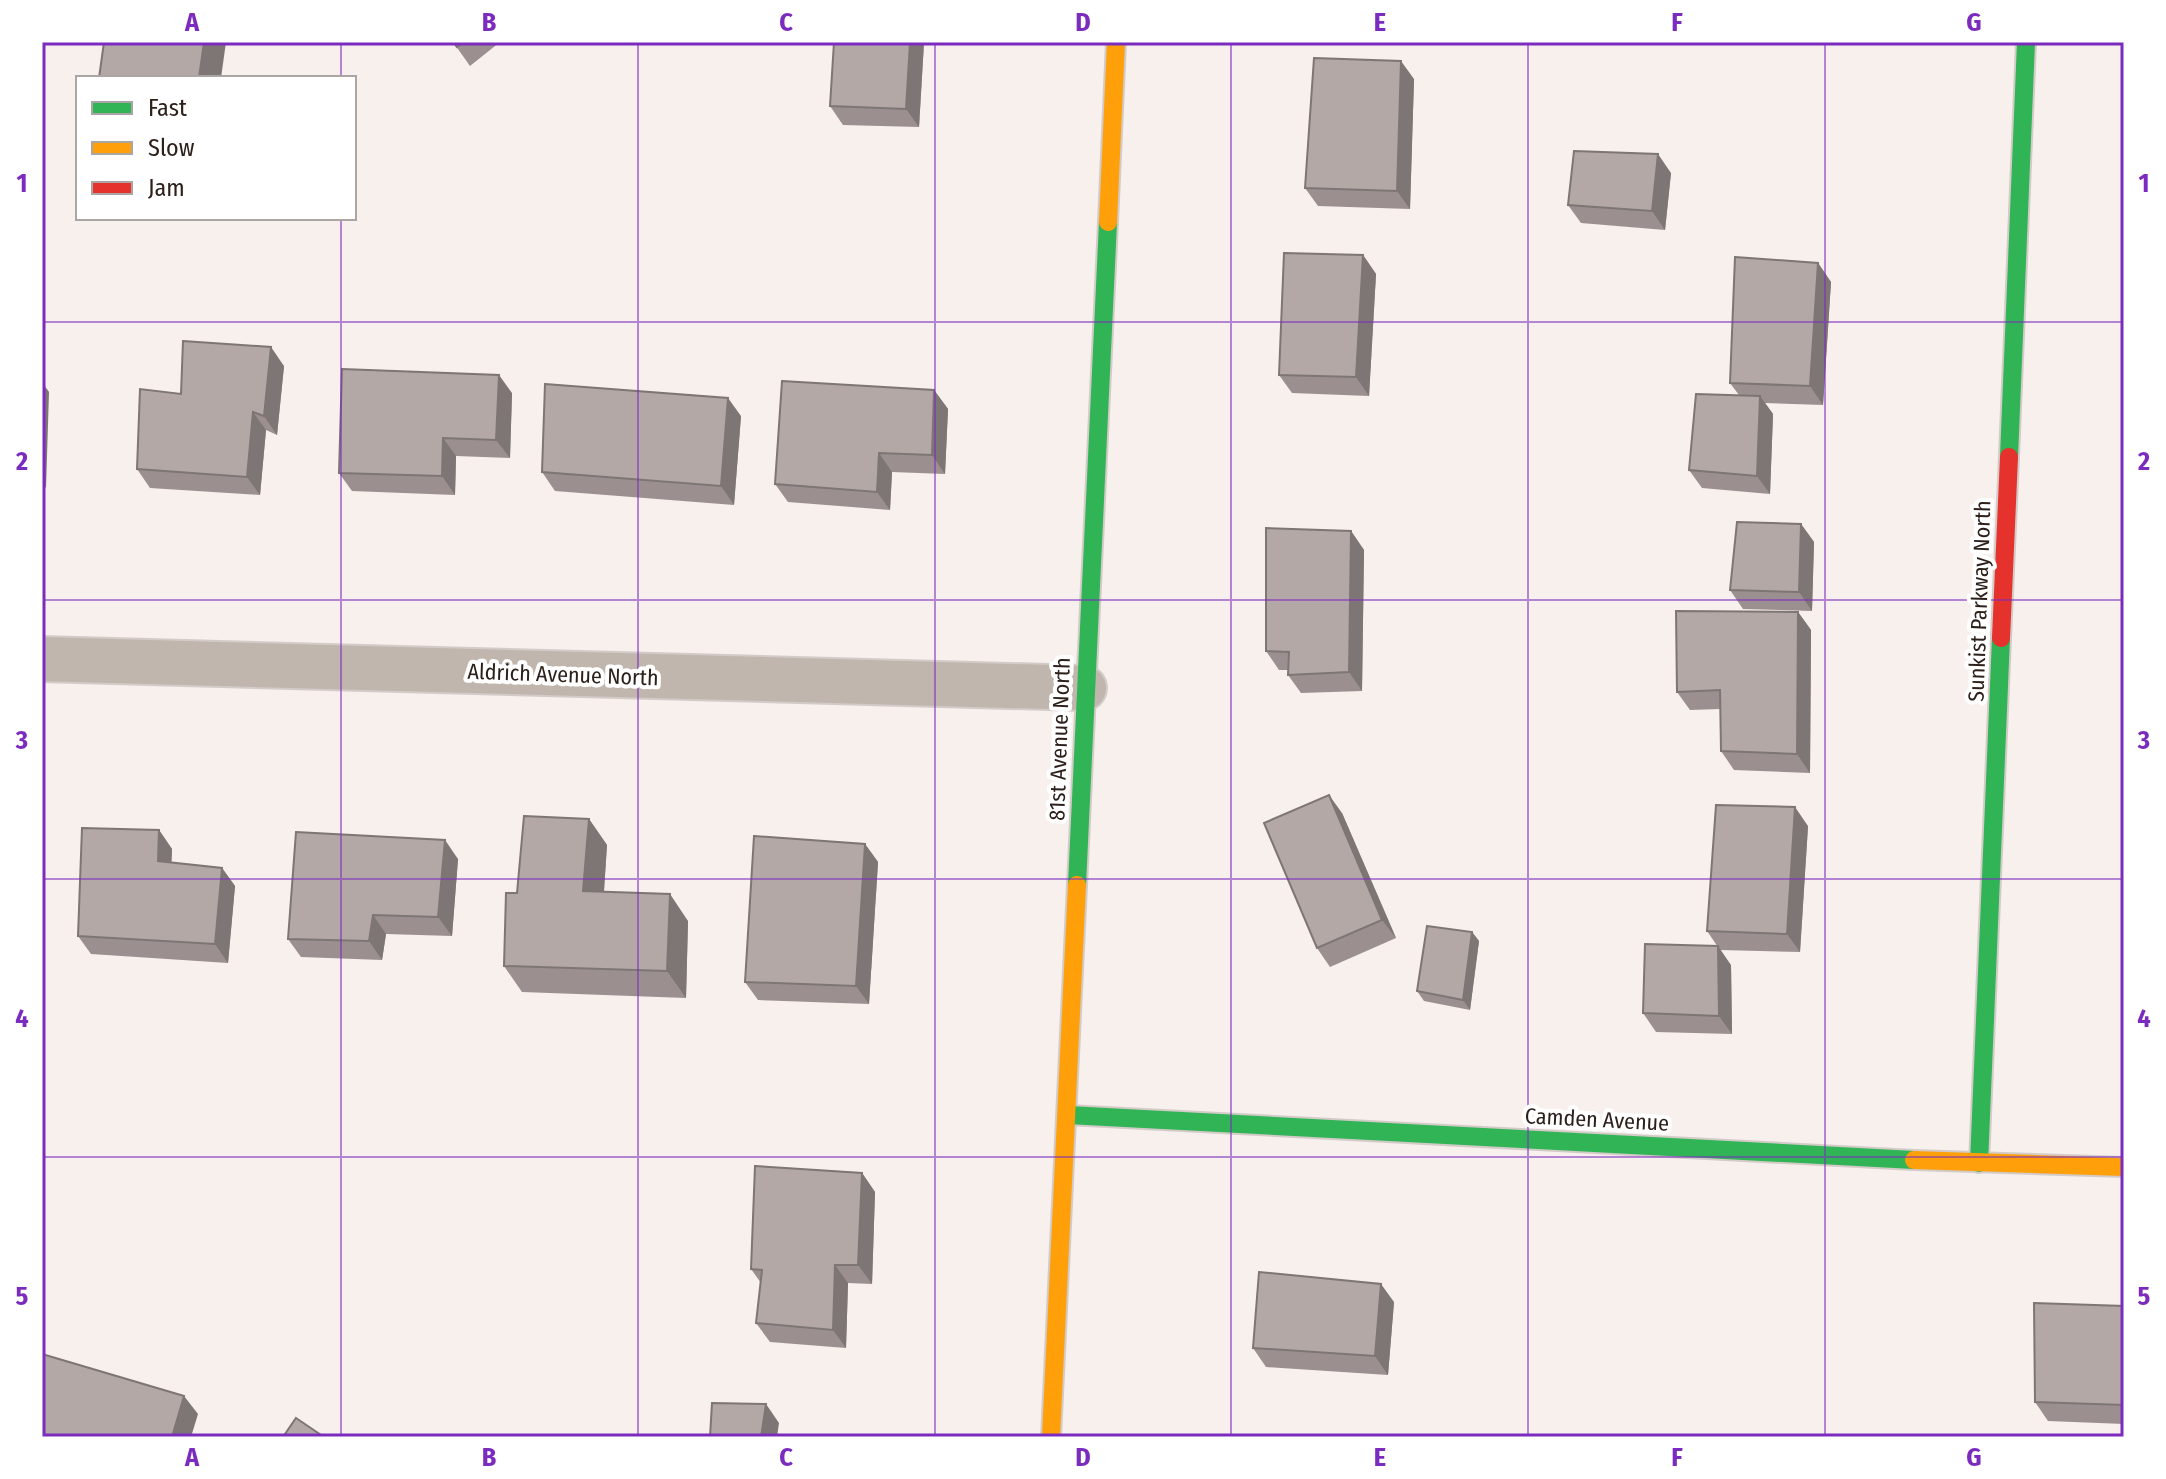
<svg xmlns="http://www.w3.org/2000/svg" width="2166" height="1479" font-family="'Fira Sans Condensed',sans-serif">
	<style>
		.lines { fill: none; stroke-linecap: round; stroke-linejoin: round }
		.street-casing { stroke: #d3cbc8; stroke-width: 48 }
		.fast-casing { stroke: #d3cbc8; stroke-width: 22 }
		.slow-casing { stroke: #d3cbc8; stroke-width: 22 }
		.jam-casing { stroke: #d3cbc8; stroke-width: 22 }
		.street { stroke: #c0b6ad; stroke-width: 44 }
		.fast { stroke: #30b455; stroke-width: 18 }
		.slow { stroke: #ff9f0a; stroke-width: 18 }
		.jam { stroke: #e5322d; stroke-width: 18 }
		.wall { fill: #9b908f }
		.shaded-wall { fill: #7e7674 }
		.building { fill: #b4a8a6; stroke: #7e7674; stroke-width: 2 }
		.grid { fill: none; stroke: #7b2cbf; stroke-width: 2; stroke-opacity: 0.55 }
		.labels { text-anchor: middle; stroke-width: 8; stroke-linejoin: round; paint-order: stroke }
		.street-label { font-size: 22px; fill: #2d201a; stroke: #fff }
		.neatline { fill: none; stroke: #7b2cbf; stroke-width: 3 }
		.grid-label { font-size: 26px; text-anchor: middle; font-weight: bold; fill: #7b2cbf }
	</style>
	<rect width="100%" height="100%" fill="#f8f0ed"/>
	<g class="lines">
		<defs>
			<path id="street" d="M42,659L1084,688"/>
			<g id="fast">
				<path d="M2009,457L2026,42"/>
				<path d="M1077,885L1108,222"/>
				<path d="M1068,1115L1914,1160"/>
				<path d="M1979,1163L2001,638"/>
			</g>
			<g id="slow">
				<path d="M1108,222L1116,42"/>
				<path d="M1914,1160L2124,1167"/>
				<path d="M1051,1437L1077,885"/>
			</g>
			<path id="jam" d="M2001,638L2009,457"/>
		</defs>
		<!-- street casing -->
		<use href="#street" class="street-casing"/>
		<!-- fast casing -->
		<use href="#fast" class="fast-casing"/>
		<!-- slow casing -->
		<use href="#slow" class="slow-casing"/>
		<!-- jam casing -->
		<use href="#jam" class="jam-casing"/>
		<!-- street -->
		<use href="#street" class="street"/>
		<!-- fast -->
		<use href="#fast" class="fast"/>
		<!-- slow -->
		<use href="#slow" class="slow"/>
		<!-- jam -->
		<use href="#jam" class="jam"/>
	</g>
	<!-- wall -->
	<g class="wall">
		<path d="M453,42H500L470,66Z"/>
		<path d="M924,42L919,127L843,125L830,106Z"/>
		<path d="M1414,79L1410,209L1318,206L1305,188Z"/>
		<path d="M1671,173L1665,230L1581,223L1568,205Z"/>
		<path d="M1363,255L1376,274L1369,396L1292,393L1279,375Z"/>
		<path d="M1818,263L1831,282L1823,405L1765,403L1773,414L1770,494L1702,488L1689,470L1739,395L1730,383Z"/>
		<path d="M284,366L277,435L266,430L260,495L150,488L137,469L181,394Z"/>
		<path d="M934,390L948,409L945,474L892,472L890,510L788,502L775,484Z"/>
		<path d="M512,393L510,458L456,456L455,495L352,491L339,473Z"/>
		<path d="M741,416L734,505L555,491L542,472Z"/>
		<path d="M1801,524L1814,542L1812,611L1743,609L1730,590Z"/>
		<path d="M1351,531L1364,550L1362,691L1301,693L1288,675V670H1279L1266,651Z"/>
		<path d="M1798,612L1811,630L1810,773L1734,770L1721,751L1720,709L1690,710L1677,692Z"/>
		<path d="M1342,813L1396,938L1330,967L1317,948Z"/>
		<path d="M589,819L607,845L604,892L688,921L686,998L522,992L504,966L517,893Z"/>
		<path d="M1808,826L1800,952L1720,950L1707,931Z"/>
		<path d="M159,830L172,849L171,863L222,868L235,886L228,963L91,954L78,936Z"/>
		<path d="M865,844L878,862L869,1004L758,1000L745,982Z"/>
		<path d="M458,859L452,936L386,934L382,960L301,957L288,939Z"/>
		<path d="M1472,932L1479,941L1470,1010L1424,1001L1417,991Z"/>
		<path d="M1731,965L1732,1034L1656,1032L1643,1013Z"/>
		<path d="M862,1173L875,1192L872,1284L848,1283L846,1348L770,1342L756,1323L761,1283L751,1269Z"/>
		<path d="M1394,1302L1388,1375L1266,1367L1253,1348Z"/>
		<path d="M2124,1306V1424L2048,1421L2035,1402Z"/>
	</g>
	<!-- shaded-wall -->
	<g class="shaded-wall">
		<path d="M204,42H226L221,78H199Z"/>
		<path d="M910,42H924L919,127L906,109Z"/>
		<path d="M1401,61L1414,79L1410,209L1397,191Z"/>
		<path d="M1658,154L1671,173L1665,230L1652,211Z"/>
		<path d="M1363,255L1376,274L1369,396L1356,377Z"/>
		<path d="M1818,263L1831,282L1823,405L1810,386Z"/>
		<path d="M271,347L284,366L277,435L264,416Z"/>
		<path d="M499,375L512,393L510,458L496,440Z"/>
		<path d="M42,382L49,392L46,488L42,482Z"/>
		<path d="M934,390L948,409L945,474L932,455Z"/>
		<path d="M1760,396L1773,414L1770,494L1757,476Z"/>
		<path d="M728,398L741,416L734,505L721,486Z"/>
		<path d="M253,412L266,430L260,495L247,477Z"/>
		<path d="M443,438L456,456L455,495L442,476Z"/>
		<path d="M879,453L892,472L890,510L877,492Z"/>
		<path d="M1801,524L1814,542L1812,611L1799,592Z"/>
		<path d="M1351,531L1364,550L1362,691L1349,672Z"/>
		<path d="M1798,612L1811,630L1810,773L1797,754Z"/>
		<path d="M1329,795L1342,813L1396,938L1382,920Z"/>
		<path d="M1795,807L1808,826L1800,952L1787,934Z"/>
		<path d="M589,819L607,845L602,918L583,891Z"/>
		<path d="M159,830L172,849L171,880L158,861Z"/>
		<path d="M445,840L458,859L452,936L438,917Z"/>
		<path d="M865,844L878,862L869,1004L856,986Z"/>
		<path d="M222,868L235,886L228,963L215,944Z"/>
		<path d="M670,894L688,921L686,998L667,971Z"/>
		<path d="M373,915L386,934L382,960L369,941Z"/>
		<path d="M1472,932L1479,941L1470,1010L1463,1000Z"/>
		<path d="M1718,946L1731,965L1732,1034L1719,1016Z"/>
		<path d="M862,1173L875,1192L872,1284L858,1265Z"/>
		<path d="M835,1265L848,1283L846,1348L833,1330Z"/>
		<path d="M1381,1284L1394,1302L1388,1375L1375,1356Z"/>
		<path d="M184,1396L198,1414L191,1437H172Z"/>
		<path d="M766,1404L779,1423L777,1437H761Z"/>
	</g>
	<!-- building -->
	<g class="building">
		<path d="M104,42H204L199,78H99Z"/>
		<path d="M453,42H463L457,47Z"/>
		<path d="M834,42H910L906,109L830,106Z"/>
		<path d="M1314,58L1401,61L1397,191L1305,188Z"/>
		<path d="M1574,151L1658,154L1652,211L1568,205Z"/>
		<path d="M1284,253L1363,255L1356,377L1279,375Z"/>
		<path d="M1735,257L1818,263L1810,386L1730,383Z"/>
		<path d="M183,341L271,347L264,416L253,412L247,477L137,469L140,389L181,394Z"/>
		<path d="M342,369L499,375L496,440L443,438L442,476L339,473Z"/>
		<path d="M782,381L934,390L932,455L879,453L877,492L775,484Z"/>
		<path d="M545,384L728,398L721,486L542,472Z"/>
		<path d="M1696,394L1760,396L1757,476L1689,470Z"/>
		<path d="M1737,522L1801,524L1799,592L1730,590Z"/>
		<path d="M1266,528L1351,531L1349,672L1288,675L1289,652L1266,651Z"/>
		<path d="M1676,611L1798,612L1797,754L1721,751L1720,690L1677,692Z"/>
		<path d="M1329,795L1382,920L1317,948L1264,823Z"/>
		<path d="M1716,805L1795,807L1787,934L1707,931Z"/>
		<path d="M524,816L589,819L583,891L670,894L667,971L504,966L506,893H517Z"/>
		<path d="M82,828L159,830L158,861L222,868L215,944L78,936Z"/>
		<path d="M296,832L445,840L438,917L373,915L369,941L288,939Z"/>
		<path d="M754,836L865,844L856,986L745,982Z"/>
		<path d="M1427,926L1472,932L1463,1000L1417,991Z"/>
		<path d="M1645,944L1718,946L1719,1016L1643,1013Z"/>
		<path d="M755,1166L862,1173L858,1265H835L833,1330L756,1323L762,1270L751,1269Z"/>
		<path d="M1259,1272L1381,1284L1375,1356L1253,1348Z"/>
		<path d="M2034,1303L2124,1306V1405L2035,1402Z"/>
		<path d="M42,1354L184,1396L172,1437H42Z"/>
		<path d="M712,1403L766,1404L761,1437H710Z"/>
		<path d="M296,1418L324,1437H283Z"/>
	</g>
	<!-- grid -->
	<path class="grid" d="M341,42V78M638,42V1437M935,42V1437M1231,42V1437M1528,42V1437M1825,42V1437M341,218V1437M42,322H2124M42,600H2124M42,879H2124M42,1157H2124"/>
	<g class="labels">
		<!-- street labels -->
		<g class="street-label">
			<text transform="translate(1979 601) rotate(-88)" y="8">Sunkist Parkway North</text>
			<text transform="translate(563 674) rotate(2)" y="8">Aldrich Avenue North</text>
			<text transform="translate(1059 739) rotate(-88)" y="8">81st Avenue North</text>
			<text transform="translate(1597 1119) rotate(3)" y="8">Camden Avenue</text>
		</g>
	</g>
	<!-- border -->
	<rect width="2166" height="1479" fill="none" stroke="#ffffff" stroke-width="88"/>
	<!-- legend -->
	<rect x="76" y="76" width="280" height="144" fill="#ffffff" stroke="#aba6a3" stroke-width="2"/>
	<rect x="92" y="102" width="40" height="12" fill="#30b455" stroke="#aba6a3" stroke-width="2"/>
	<text x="148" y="116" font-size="24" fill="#2d201a">Fast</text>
	<rect x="92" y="142" width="40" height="12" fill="#ff9f0a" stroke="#aba6a3" stroke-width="2"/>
	<text x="148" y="156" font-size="24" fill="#2d201a">Slow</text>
	<rect x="92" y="182" width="40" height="12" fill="#e5322d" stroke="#aba6a3" stroke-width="2"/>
	<text x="148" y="196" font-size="24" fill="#2d201a">Jam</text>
	<rect x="44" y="44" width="2078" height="1391" class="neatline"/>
	<g class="grid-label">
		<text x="192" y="31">A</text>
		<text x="489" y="31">B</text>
		<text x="786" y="31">C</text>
		<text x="1083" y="31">D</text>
		<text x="1380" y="31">E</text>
		<text x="1677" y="31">F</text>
		<text x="1974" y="31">G</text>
		<text x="22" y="192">1</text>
		<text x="2144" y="192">1</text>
		<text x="22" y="470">2</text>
		<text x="2144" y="470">2</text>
		<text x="22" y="749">3</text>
		<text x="2144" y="749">3</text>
		<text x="22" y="1027">4</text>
		<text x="2144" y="1027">4</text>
		<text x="22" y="1305">5</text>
		<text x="2144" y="1305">5</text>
		<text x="192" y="1466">A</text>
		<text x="489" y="1466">B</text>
		<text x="786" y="1466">C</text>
		<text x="1083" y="1466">D</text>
		<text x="1380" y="1466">E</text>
		<text x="1677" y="1466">F</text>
		<text x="1974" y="1466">G</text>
	</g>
</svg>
